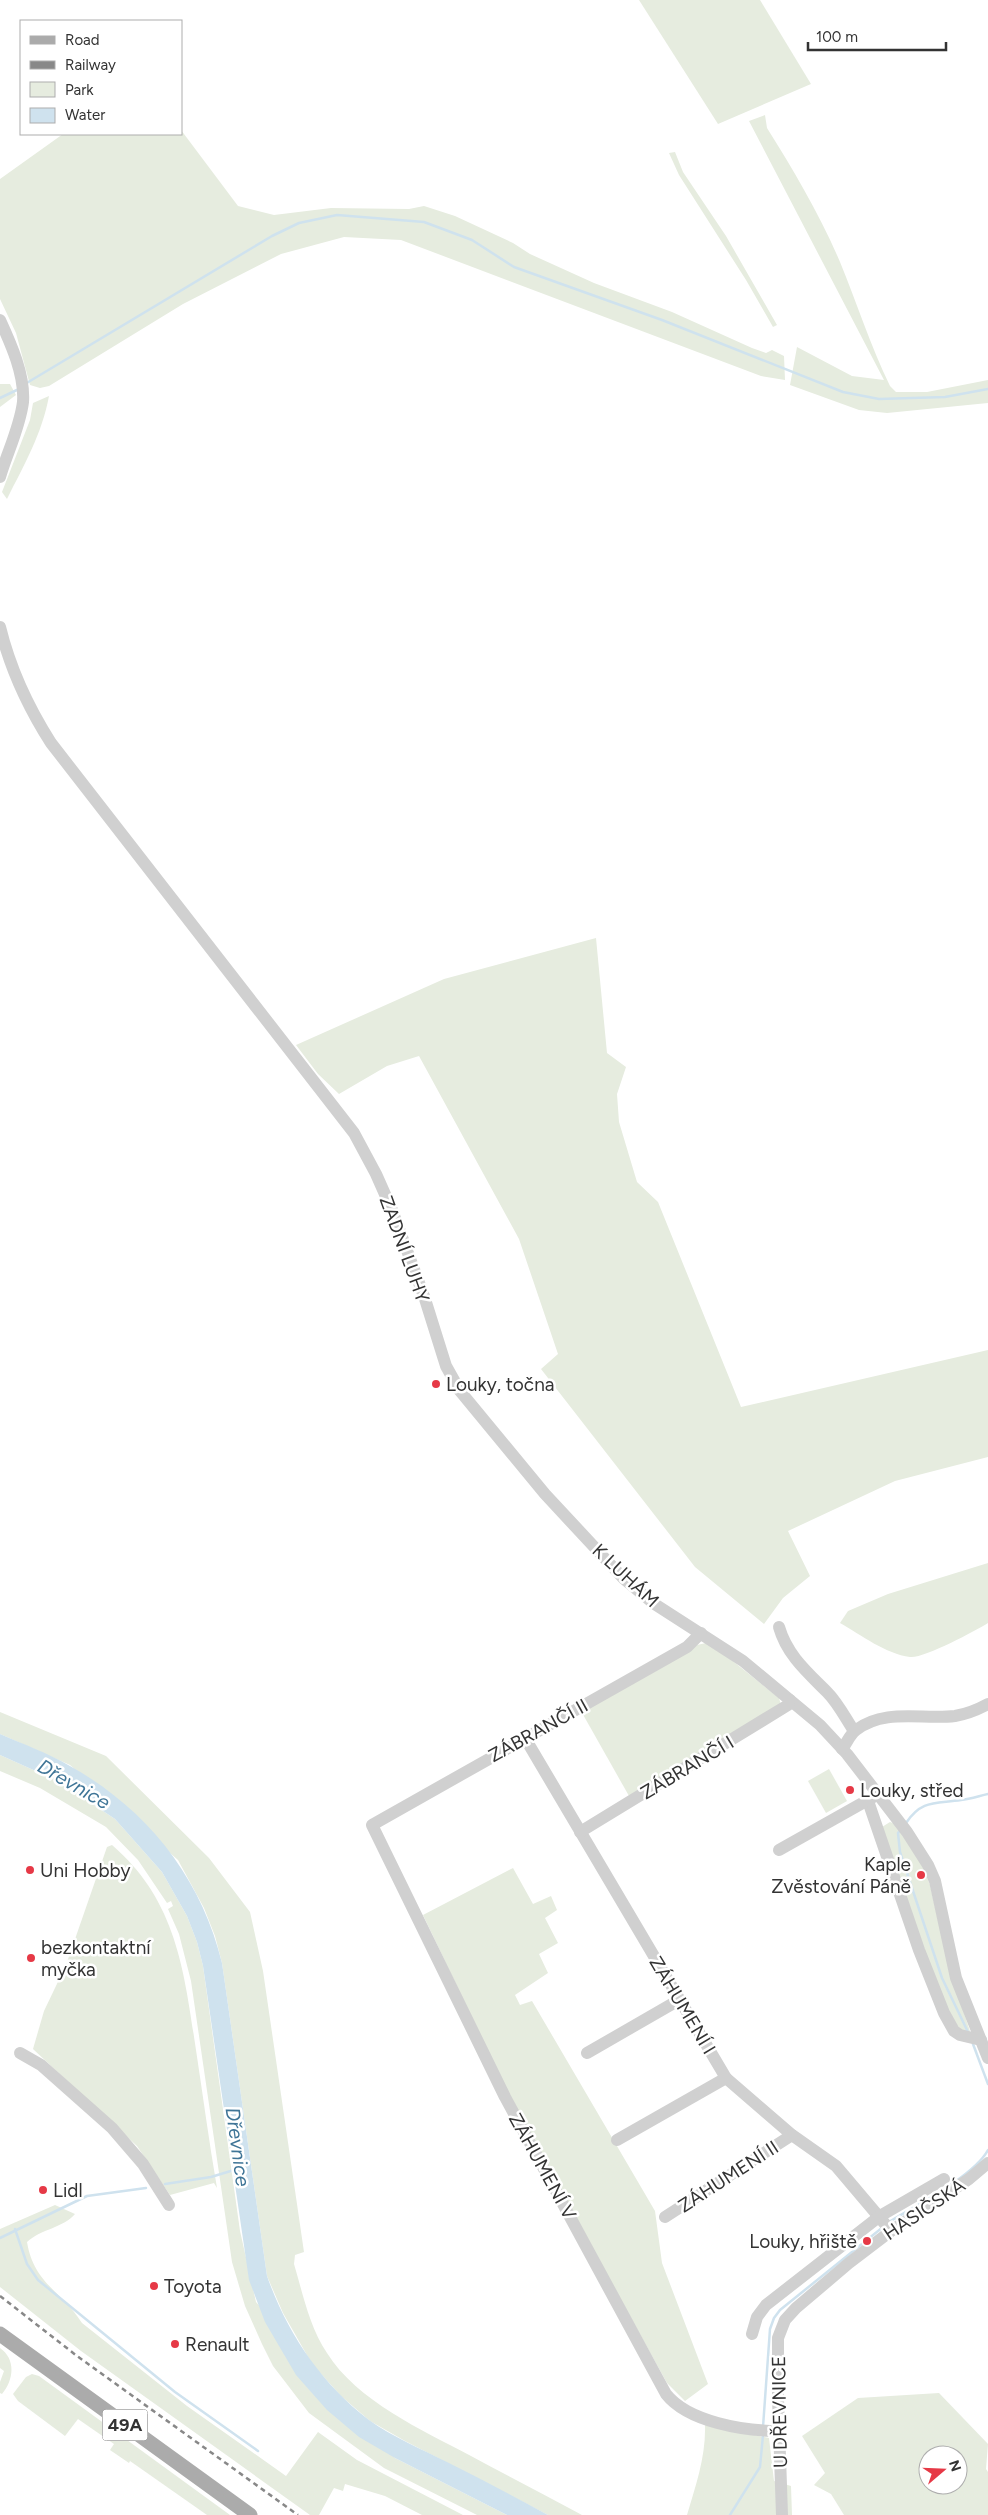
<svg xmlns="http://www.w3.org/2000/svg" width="988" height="2515" font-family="Figtree,sans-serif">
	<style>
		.green { fill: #e6ecdf; fill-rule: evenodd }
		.water { fill: #cfe2ee }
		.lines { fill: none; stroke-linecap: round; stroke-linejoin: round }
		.stream { stroke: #cfe2ee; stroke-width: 2.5 }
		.minor { stroke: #d0d0d0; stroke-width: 12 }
		.major { stroke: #ababab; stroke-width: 15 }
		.rail { stroke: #888; stroke-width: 2.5; stroke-dasharray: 5 4; stroke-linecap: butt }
		.poi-dot { fill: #e63946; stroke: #fff; stroke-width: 2 }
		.labels { text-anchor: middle; stroke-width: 5; stroke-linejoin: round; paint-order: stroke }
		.shield { fill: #fff; stroke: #707070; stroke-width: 1 }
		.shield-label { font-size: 18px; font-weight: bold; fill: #333 }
		.street-label { font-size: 19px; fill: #333; stroke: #fff }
		.poi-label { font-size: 19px; fill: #333; stroke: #fff; text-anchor: start }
		.water-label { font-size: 20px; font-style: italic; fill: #3f7597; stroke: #fff }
	</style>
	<rect width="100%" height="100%" fill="#fff"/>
	<!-- green -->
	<g class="green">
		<path d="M639,0H760L811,84L718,124Z"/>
		<path d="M765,115L767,128C794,171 820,215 840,262C857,303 870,345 890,386L896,392H927L988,380V403L887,413L859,410L790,385L797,347L852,376L884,380L749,121Z"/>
		<path d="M181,130L238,206L274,215L331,208L409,209L424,206L455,216L513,243L530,254L594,283L672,312L752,348L766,353L772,350L784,356L785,380L761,376L401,240L344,237L281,254L183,304L49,386L40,388L30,385L16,333L0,299V179L63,134H181Z"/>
		<path d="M675,152L683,172L726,236L777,325L773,327L746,280L679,175L669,153Z"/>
		<path d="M0,384H10L16,395L0,407Z"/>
		<path d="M49,396C42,434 24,465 7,499L2,492L30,420L33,403Z"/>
		<path d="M596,938L607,1053L626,1067L617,1094L619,1122L637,1182L658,1202L741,1407L988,1350V1457L895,1481L788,1531L810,1576L783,1598L764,1624L695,1567L541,1369L558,1354L519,1239L419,1056L387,1066L339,1094L318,1074L296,1045L444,979Z"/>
		<path d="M988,1563V1623C975,1631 923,1659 910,1657C886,1654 861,1635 840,1623L848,1611L888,1594Z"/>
		<path d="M706,1643L714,1646L779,1698L781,1705L629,1796L581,1711L697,1645Z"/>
		<path d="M0,1712L106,1756L209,1858L250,1912L263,1971L304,2252L295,2255L294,2264C303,2294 309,2326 327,2353C357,2401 422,2430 471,2456C508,2476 545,2495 582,2515H548L405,2441L370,2421L341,2396L312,2364L283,2313L267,2276L222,1963L215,1936L204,1908L178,1860L70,1765L0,1734Z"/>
		<path d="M0,1755L58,1781L115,1819L162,1872L187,1916L197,1942L203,1966L240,2231L256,2302L395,2458L507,2515H477L384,2468L309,2413L273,2366L262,2344L245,2306L232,2262L191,1981L179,1934L168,1909L173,1906L171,1901L167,1903L138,1860L106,1827L40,1788L0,1771Z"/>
		<path d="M829,1769L847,1801L826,1813L808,1781Z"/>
		<path d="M890,1822L895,1824L920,1860L930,1885L948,1965L970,2031L963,2033L945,2009L882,1827Z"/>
		<path d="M112,1845C177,1901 184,1971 196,2050C203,2096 209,2142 217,2188L214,2183L170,2195L137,2146L33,2049L44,2011L66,1965L107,1847Z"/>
		<path d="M513,1868L533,1904L551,1896L557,1910L545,1918L558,1943L539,1954L548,1973L515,1995L520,2005L532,2001L655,2211L662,2263L708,2384L685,2401L667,2383L519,2116L423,1915Z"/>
		<path d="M55,2205L75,2214C63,2228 41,2229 27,2242C34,2284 61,2290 82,2323L187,2406L286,2476L318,2432L357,2460L463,2515H422L385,2496L345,2484L343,2491L334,2488L319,2515H310L81,2351L0,2287V2229Z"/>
		<path d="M0,2348C16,2359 14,2380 2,2394L0,2393V2382L4,2371L0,2368Z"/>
		<path d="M32,2374L39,2376L230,2515H207L130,2461L129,2463L110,2450L114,2444L78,2419L65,2436L18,2401L13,2394L26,2377Z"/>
		<path d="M939,2393L988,2444L986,2469L988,2472V2515H844L831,2494L814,2485L825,2473L802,2436L858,2398ZM928,2455H958V2485H928Z"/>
		<path d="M705,2425L769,2438L774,2481L791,2486L792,2515H687C696,2485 706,2456 705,2425Z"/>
	</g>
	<!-- water -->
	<path class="water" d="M0,1734C23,1744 48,1753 70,1766C147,1809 201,1877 222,1963L267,2276C287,2333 321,2383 369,2420C393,2437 421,2449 447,2462C481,2479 515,2497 548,2515H507L395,2458L359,2437L327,2410L296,2375L265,2322L249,2280L203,1966L197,1942L187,1916L162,1872L115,1819L58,1781L0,1755Z"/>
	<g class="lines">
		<!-- stream -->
		<g class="stream">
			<path d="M25,384L272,236L299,223L337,215L424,222L472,240L514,267L662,320L843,392L879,399L945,397L988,389"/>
			<path d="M0,398L19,389"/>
			<path d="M906,1823C922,1799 936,1804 961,1800C970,1799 979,1796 988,1794"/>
			<path d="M900,1831L898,1833L900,1852L942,1978L968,2032"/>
			<path d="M973,2044L988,2084"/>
			<path d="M165,2184L211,2177L234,2170"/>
			<path d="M889,2222C915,2206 974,2176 988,2150"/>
			<path d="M15,2229L27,2264L38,2280L175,2392L258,2451"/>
			<path d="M0,2238L87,2196L146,2188"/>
			<path d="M763,2427L770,2329L774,2318L780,2310L883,2227"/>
			<path d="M730,2515L760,2467L763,2435"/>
		</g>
		<!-- minor -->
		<g class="minor">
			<path d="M0,320C11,344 25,375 23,402C20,427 7,453 0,477"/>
			<path d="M0,627C10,668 28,707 51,743L354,1133L376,1174L392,1210L425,1299L446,1366L460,1391L545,1494L624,1579L653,1603L743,1661L820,1725L847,1754L907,1832L928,1865L935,1881L956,1978L988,2058"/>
			<path d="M779,1627C787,1655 807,1672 827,1692C838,1703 846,1719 854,1731"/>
			<path d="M701,1633L687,1647L372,1825L505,2097L666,2394C688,2422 744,2431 779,2431"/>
			<path d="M525,1738L726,2078L792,2135L836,2166L891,2231"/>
			<path d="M842,1749C847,1743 850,1734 856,1730C885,1708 922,1720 955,1716C967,1714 977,1710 988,1704"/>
			<path d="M868,1801L919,1950L944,2013L954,2031L960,2035L981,2040"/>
			<path d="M580,1832L788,1705L790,1700"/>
			<path d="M779,1850L875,1796"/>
			<path d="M20,2053L41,2065L112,2128L143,2164L169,2205"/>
			<path d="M587,2053L679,2000"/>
			<path d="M617,2140L726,2078"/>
			<path d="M665,2217L792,2135"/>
			<path d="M752,2334L757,2317L766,2305L880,2216L944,2179"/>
			<path d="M782,2515L778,2398V2338L785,2320L796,2308L849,2263L891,2231L969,2179L988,2163"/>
		</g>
		<!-- major -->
		<path class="major" d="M0,2334L250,2515"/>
		<!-- rail -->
		<path class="rail" d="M0,2296L77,2356L298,2515"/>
	</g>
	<!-- markers -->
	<g class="poi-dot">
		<circle cx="436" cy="1384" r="5"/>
		<circle cx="850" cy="1790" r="5"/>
		<circle cx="30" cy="1870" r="5"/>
		<circle cx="921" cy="1875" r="5"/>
		<circle cx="31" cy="1958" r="5"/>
		<circle cx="43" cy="2190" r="5"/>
		<circle cx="867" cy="2241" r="5"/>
		<circle cx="154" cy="2286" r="5"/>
		<circle cx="175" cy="2344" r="5"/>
	</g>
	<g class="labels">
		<!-- shield labels -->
		<rect class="shield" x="102.5" y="2409.5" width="45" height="31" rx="4"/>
		<g class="shield-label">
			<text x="125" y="2431">49A</text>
		</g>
		<!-- street labels -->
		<g class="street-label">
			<text transform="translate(405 1249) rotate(70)" y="7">ZADNÍ LUHY</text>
			<text transform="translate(626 1575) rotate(43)" y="7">K LUHÁM</text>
			<text transform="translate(538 1730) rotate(-29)" y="7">ZÁBRANČÍ II</text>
			<text transform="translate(687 1767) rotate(-31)" y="7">ZÁBRANČÍ I</text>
			<text transform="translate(683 2005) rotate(59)" y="7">ZÁHUMENÍ I</text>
			<text transform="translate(543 2166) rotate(61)" y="7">ZÁHUMENÍ V</text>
			<text transform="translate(728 2176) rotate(-33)" y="7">ZÁHUMENÍ II</text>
			<text transform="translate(924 2209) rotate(-34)" y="7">HASIČSKÁ</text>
			<text transform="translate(779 2412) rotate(-91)" y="7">U DŘEVNICE</text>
		</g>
		<!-- poi labels -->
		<g class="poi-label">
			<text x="446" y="1391">Louky, točna</text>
			<text x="860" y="1797">Louky, střed</text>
			<text x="911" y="1871" text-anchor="end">Kaple<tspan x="911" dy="22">Zvěstování Páně</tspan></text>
			<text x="40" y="1877">Uni Hobby</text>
			<text x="41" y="1954">bezkontaktní<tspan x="41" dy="22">myčka</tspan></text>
			<text x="53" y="2197">Lidl</text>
			<text x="857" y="2248" text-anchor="end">Louky, hřiště</text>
			<text x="164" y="2293">Toyota</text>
			<text x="185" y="2351">Renault</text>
		</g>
		<!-- water labels -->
		<g class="water-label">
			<text transform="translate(74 1784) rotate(30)" y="7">Dřevnice</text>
			<text transform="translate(238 2147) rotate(82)" y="7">Dřevnice</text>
		</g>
	</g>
	<!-- legend -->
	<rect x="20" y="20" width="162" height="115" fill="#ffffff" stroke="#adadad"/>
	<rect x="30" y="36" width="25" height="8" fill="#ababab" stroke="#adadad"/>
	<text x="65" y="45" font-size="15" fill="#333333">Road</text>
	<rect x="30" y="61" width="25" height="8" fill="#888888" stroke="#adadad"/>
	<text x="65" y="70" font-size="15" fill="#333333">Railway</text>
	<rect x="30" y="82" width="25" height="15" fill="#e6ecdf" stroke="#adadad"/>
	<text x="65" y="95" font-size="15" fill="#333333">Park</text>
	<rect x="30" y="108" width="25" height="15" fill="#cfe2ee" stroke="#adadad"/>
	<text x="65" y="120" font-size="15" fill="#333333">Water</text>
	<!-- north arrow -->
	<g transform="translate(943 2470) rotate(71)"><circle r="24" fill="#ffffff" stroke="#adadad"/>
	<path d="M0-4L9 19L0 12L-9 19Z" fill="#e63946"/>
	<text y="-8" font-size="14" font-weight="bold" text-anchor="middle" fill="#333333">N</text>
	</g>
	<!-- scale -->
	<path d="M808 42v8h138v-8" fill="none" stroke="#333333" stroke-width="2.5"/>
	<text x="816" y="42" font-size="15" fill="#333333" stroke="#ffffff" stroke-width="4" paint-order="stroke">100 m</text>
</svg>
